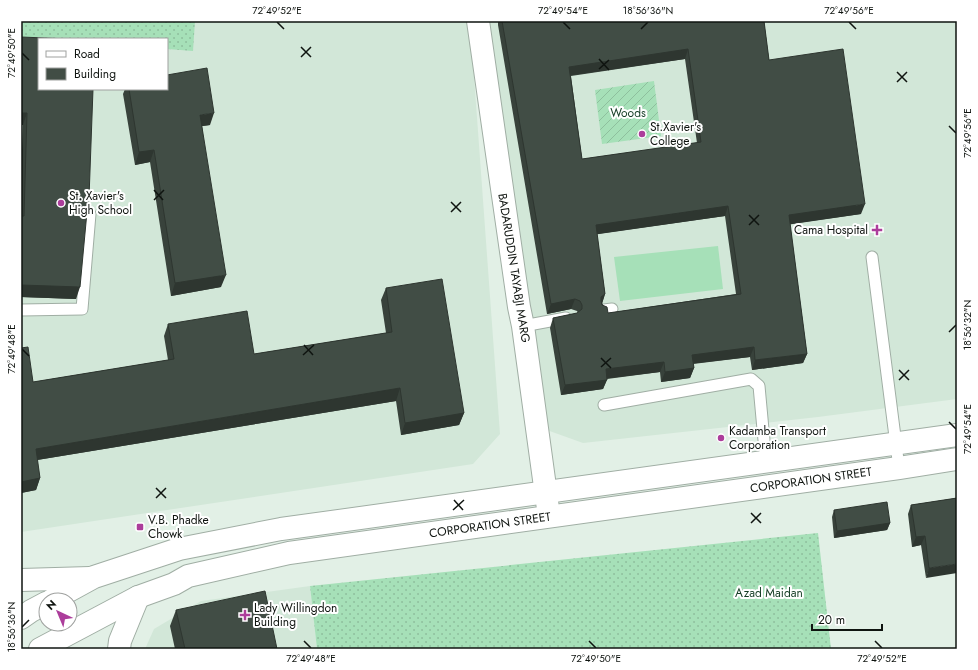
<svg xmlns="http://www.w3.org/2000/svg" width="978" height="670" font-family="Jost,sans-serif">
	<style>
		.built { fill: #d2e7d8; fill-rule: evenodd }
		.grass { fill: url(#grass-dots) }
		.garden { fill: url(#garden-furrows) }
		.pitch { fill: #a6e0b8 }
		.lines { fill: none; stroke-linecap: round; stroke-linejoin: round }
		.service-casing { stroke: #a0aea4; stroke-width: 13 }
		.tertiary-casing { stroke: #a0aea4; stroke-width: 24 }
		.secondary-casing { stroke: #a0aea4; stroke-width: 24 }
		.service { stroke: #fff; stroke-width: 11 }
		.tertiary { stroke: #fff; stroke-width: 22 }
		.secondary { stroke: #fff; stroke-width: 22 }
		.wall { fill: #38423b; fill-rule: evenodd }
		.shaded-wall { fill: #2e3630 }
		.building { fill: #414d45; stroke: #2e3630; fill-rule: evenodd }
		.ticks { fill: none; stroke: #0f1410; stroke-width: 1.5 }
		.poi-dot { fill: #ac3d9b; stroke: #fff; stroke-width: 1.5 }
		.labels { text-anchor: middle; stroke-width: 4; stroke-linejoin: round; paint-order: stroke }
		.park-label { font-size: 12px; fill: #153d25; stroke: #fff }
		.poi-label { font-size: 12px; fill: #0f1410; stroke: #fff; text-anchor: start }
		.street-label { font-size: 12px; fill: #0f1410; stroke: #fff }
		.neatline { fill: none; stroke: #0f1410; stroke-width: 1.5 }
		.ticks-label { font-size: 10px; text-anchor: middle; fill: #0f1410 }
	</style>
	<defs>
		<pattern id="grass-dots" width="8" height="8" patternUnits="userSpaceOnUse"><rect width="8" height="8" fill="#a6e0b8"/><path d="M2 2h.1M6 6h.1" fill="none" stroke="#8ebf9d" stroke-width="1.8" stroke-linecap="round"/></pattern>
		<pattern id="garden-furrows" width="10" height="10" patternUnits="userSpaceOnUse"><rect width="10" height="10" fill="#a6e0b8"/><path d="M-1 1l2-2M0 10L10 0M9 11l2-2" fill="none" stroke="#8ebf9d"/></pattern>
	</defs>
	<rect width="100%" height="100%" fill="#e2f0e6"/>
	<!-- built -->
	<g class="built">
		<path d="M21,21H470L500,434L473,464L21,532ZM39,39H167V89H39Z"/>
		<path d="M482,21H957V399L818,417L583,443L544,429Z"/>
		<path d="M310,586L317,649H145L154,629L201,601Z"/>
	</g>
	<!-- grass -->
	<g class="grass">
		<path d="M21,21H195L193,51L167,49V39H39L21,40Z"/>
		<path d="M818,533L831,649H317L310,586Z"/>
	</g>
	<!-- garden -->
	<path class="garden" d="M654,81L661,136L602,144L595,90Z"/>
	<!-- pitch -->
	<path class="pitch" d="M718,246L723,289L620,301L614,257Z"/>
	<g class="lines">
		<defs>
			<g id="service">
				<path d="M872,257L899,468"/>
				<path d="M21,310L82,309L90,214"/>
				<path d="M604,310L612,309"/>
				<path d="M523,326L566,318"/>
				<path d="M604,405L751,379L759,386L766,462"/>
			</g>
			<path id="tertiary" d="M478,21L519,307L523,326L549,516"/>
			<g id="secondary">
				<path d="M21,580L90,578"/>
				<path d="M52,600L94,577L179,549L281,529L957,435"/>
				<path d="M21,618L31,611L46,603"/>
				<path d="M40,649L138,597L174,584L188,576L289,553L899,468L957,459"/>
				<path d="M119,649L120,641L138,597"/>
			</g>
		</defs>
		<!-- service casing -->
		<use href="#service" class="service-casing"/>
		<!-- tertiary casing -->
		<use href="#tertiary" class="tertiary-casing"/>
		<!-- secondary casing -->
		<use href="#secondary" class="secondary-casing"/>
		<!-- service -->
		<use href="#service" class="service"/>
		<!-- tertiary -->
		<use href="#tertiary" class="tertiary"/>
		<!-- secondary -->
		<use href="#secondary" class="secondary"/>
	</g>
	<!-- wall -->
	<g class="wall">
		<path d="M498,21H764L769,60L861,214L790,224L807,354L803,363L752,370L750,357L693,364L694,368L690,378L661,382L660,372L607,379L603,389L561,395L550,328L553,318L578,313L577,311L571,309L547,314L498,25ZM685,59L697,143L582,159L571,76ZM725,216L736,294L608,313L602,303L605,294L597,234Z"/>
		<path d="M21,37L87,201L76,299L21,297V175L23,125H21Z"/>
		<path d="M125,89H167L210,125L202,126L221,287L171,296L150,162L135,165L123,94Z"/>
		<path d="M386,288L464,413L459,425L401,435L396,401L37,460L40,478L36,490L21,493V348L33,382L168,360L164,336L168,324L254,354L386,333L381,300Z"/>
		<path d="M957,498L926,578L921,545L912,547L908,514L911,505Z"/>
		<path d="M834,510L890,523L887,530L834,538L832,517Z"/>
		<path d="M176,610L277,649H175L170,626Z"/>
	</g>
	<!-- shaded-wall -->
	<g class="shaded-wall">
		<path d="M688,49L685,59L566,76L569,67Z"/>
		<path d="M21,113H27L23,125H21Z"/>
		<path d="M214,113L210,125L196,127L200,115Z"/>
		<path d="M154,150L150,162L135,165L139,152Z"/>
		<path d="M865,204L861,214L786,225L789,215Z"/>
		<path d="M728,206L725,216L592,235L596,225Z"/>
		<path d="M226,275L221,287L171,296L175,283Z"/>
		<path d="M21,285L80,287L76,299L21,297Z"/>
		<path d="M605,294L602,304L598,307L601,297Z"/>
		<path d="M575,299L571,309L547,314L551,304Z"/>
		<path d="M754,347L750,357L689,364L692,355Z"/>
		<path d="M807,354L803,363L752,370L755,360Z"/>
		<path d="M664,362L660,372L602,379L606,369Z"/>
		<path d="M694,368L690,378L661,382L665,372Z"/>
		<path d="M607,380L603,389L561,395L565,385Z"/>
		<path d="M400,388L396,401L31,461L36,449Z"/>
		<path d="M464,413L459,425L401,435L405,423Z"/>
		<path d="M40,478L36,490L21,493V482Z"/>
		<path d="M890,523L887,530L834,538L837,531Z"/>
		<path d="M925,536L921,545L912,547L916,537Z"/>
		<path d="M957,564V573L926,578L929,568Z"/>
	</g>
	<!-- building -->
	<g class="building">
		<path d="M502,21H764L769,60L843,49L865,204L789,215L807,354L755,360L754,347L692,355L694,368L665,372L664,362L606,369L607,380L565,385L553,318L577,313L582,309V305L580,301L575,299L551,304ZM688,49L701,142L582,159L569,67ZM728,206L741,294L608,313L607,307L602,305L601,301V297L605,294L596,225Z"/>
		<path d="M21,37L69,39H39V89H93L89,198L88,201L80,287L21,285V216H24L27,113H21Z"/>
		<path d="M207,68L214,113L200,115L226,275L175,283L154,150L139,152L129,89H167V75Z"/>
		<path d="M442,279L464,413L405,423L400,388L36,449L40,478L21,482V348L28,347L33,382L174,359L168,324L247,311L254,354L392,332L386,288Z"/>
		<path d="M957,498V564L929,568L925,536L916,537L911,505Z"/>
		<path d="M887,502L890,523L837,531L834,510Z"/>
		<path d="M265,591L277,649H185L176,610Z"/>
	</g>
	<!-- ticks -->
	<path class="ticks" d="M277,22L284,29M563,22L570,29M849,22L856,29M641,29L648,22M301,47L311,57M22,53L29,60M301,57L311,47M599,59L609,70M599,69L609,60M897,72L907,82M897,82L907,72M949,126L956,133M154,190L163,200M154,200L164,190M451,202L461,212M451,212L461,202M749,215L759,225M749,225L759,215M949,332L956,325M304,345L313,355M22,349L29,356M303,355L314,345M601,358L611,368M601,367L611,358M899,370L909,380M899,380L909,370M949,422L956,429M156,488L166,498M156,498L166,488M454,500L463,510M453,510L464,500M751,513L761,523M751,523L761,513M22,627L29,620M304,641L311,648M589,641L596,648M875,641L882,648"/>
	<!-- markers -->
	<g class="poi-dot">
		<circle cx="642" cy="134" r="4"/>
		<circle cx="61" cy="203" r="4"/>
		<path d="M875 224h4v4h4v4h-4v4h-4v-4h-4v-4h4z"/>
		<circle cx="721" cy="438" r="4"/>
		<rect x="136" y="523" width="8" height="8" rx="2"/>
		<path d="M243 609h4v4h4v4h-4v4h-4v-4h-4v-4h4z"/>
	</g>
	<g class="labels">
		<!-- park labels -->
		<g class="park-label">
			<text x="628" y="117">Woods</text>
			<text x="769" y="597">Azad Maidan</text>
		</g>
		<!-- poi labels -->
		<g class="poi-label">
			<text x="650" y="131">St.Xavier's<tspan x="650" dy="14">College</tspan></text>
			<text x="69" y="200">St. Xavier's<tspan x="69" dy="14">High School</tspan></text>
			<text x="868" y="234" text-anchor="end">Cama Hospital</text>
			<text x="729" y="435">Kadamba Transport<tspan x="729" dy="14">Corporation</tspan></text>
			<text x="148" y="524">V.B. Phadke<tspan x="148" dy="14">Chowk</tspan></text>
			<text x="254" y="612">Lady Willingdon<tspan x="254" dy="14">Building</tspan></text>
		</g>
		<!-- street labels -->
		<g class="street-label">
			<text transform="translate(514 268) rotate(81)" y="4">BADARUDDIN TAYABJI MARG</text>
			<text transform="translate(811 480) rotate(-8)" y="4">CORPORATION STREET</text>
			<text transform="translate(490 525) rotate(-8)" y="4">CORPORATION STREET</text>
		</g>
	</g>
	<!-- border -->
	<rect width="978" height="670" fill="none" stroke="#ffffff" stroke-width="44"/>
	<!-- legend -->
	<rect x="38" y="38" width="130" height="52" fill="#ffffff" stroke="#9fa19f"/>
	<rect x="46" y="51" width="20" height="6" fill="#ffffff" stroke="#9fa19f"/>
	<text x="74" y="58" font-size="12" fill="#0f1410">Road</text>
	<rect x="46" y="68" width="20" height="12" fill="#414d45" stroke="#9fa19f"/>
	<text x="74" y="78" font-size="12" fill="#0f1410">Building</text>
	<!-- north arrow -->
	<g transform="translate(58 612) rotate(316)"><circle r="19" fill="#ffffff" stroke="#9fa19f"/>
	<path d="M0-3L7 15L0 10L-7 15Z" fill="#ac3d9b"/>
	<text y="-6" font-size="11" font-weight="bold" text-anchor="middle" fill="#0f1410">N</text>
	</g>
	<!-- scale -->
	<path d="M812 624v6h70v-6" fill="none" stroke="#0f1410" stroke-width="2"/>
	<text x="818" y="624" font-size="12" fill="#0f1410" stroke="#ffffff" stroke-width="3" paint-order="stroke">20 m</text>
	<rect x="22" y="22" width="934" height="626" class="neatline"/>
	<g class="ticks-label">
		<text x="277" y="14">72°49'52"E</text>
		<text x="563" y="14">72°49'54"E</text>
		<text x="648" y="14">18°56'36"N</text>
		<text x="849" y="14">72°49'56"E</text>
		<text transform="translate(11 53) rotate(-90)" y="4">72°49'50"E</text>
		<text transform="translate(967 133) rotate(-90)" y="4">72°49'56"E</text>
		<text transform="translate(967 325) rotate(-90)" y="4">18°56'32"N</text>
		<text transform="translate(11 349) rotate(-90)" y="4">72°49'48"E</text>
		<text transform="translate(967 429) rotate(-90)" y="4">72°49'54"E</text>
		<text transform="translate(11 627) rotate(-90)" y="4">18°56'36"N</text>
		<text x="311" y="662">72°49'48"E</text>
		<text x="596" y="662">72°49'50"E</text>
		<text x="882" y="662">72°49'52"E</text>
	</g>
</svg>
